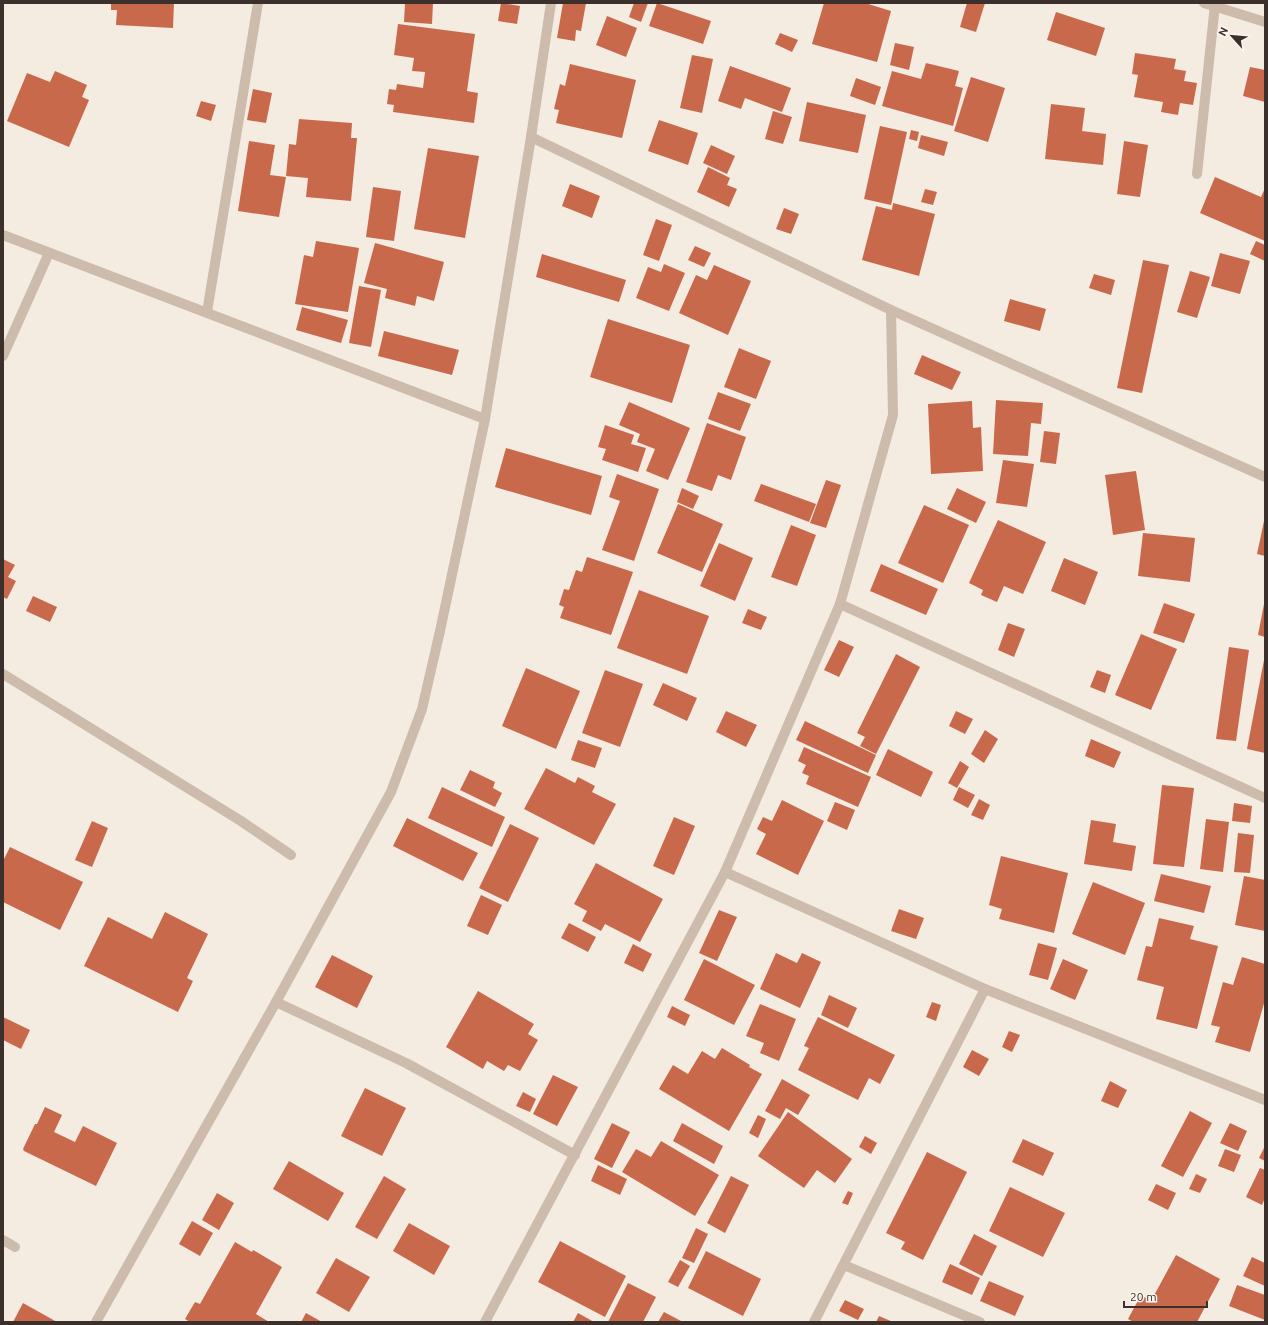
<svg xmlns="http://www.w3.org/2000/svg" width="1268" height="1325" font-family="Ubuntu,sans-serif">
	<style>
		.building { fill: #c8694b }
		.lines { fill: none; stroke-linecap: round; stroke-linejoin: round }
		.minor { stroke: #cdbbac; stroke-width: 10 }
	</style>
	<rect width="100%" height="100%" fill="#f4ebe1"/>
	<!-- building -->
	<g class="building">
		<path d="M111,3H174L173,28L116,25L117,10H111Z"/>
		<path d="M405,3H433L432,24L404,22Z"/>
		<path d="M501,3L520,6L517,24L498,21Z"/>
		<path d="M563,3H586L581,31L576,30L575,41L557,38Z"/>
		<path d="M634,3H648L641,22L629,17Z"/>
		<path d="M657,3L711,21L703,44L649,26Z"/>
		<path d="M824,3H865L891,11L877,62L812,44Z"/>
		<path d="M967,3H985L976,32L960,27Z"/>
		<path d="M1056,12L1105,28L1096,56L1047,40Z"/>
		<path d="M607,16L637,28L626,57L596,45Z"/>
		<path d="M398,24L475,34L467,91L478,93L474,123L393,112L394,105L387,104L389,89L396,90L397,84L423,88L425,72L412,71L414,58L394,55Z"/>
		<path d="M780,33L798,40L792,52L775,44Z"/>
		<path d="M895,43L914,47L909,70L890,65Z"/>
		<path d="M1135,53L1176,59L1174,69L1186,71L1184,81L1197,83L1193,105L1180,103L1178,115L1161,112L1163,102L1134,97L1138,75L1132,74Z"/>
		<path d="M692,55L713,59L702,113L680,108Z"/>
		<path d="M926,63L959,71L955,86L963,88L953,126L882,106L892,71L921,79Z"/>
		<path d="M570,64L636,80L622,138L556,123L559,110L554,109L560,84L565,86Z"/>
		<path d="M730,66L791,88L782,112L745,98L741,109L718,101Z"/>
		<path d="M1250,67L1265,70V102L1243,96Z"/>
		<path d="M55,71L87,85L82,97L89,100L69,147L7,121L27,73L50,82Z"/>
		<path d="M971,77L1005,88L988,142L954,131Z"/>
		<path d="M856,78L881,87L875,105L850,96Z"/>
		<path d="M253,89L272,93L266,123L247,120Z"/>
		<path d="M201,101L216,105L211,121L196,116Z"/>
		<path d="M807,102L866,115L858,153L799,141Z"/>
		<path d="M1051,104L1085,108L1082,131L1106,134L1103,165L1045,159Z"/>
		<path d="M773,111L792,117L783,144L765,139Z"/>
		<path d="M299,119L352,123L351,138H357L351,201L306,197L308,178L286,176L289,144L296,145Z"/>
		<path d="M659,120L698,133L688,165L648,151Z"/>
		<path d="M880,126L907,132L891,205L864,199Z"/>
		<path d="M911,130L919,132L917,141L909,139Z"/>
		<path d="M921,135L948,142L944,156L918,148Z"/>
		<path d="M249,141L275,145L270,175L286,177L279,217L238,211Z"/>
		<path d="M1124,141L1148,145L1140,197L1117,194Z"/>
		<path d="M711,145L735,156L727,174L703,163Z"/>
		<path d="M428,148L479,156L465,238L414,229Z"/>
		<path d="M708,167L730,178L727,185L737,189L729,207L697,192Z"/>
		<path d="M1215,177L1261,197L1265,188V241L1200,213Z"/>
		<path d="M570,184L600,196L592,218L562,206Z"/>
		<path d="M373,187L401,191L394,241L366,237Z"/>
		<path d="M925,189L937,192L933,205L921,202Z"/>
		<path d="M893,203L935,214L919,276L862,260L876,206L892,210Z"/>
		<path d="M784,208L799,214L791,234L776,229Z"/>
		<path d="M656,219L672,225L659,261L643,255Z"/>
		<path d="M316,241L359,248L348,312L295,304L304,255L313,257Z"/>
		<path d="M1256,241L1265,245V261L1250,254Z"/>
		<path d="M375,243L444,262L434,301L417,296L415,306L385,298L387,289L364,283Z"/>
		<path d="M695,246L711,253L704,267L688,260Z"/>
		<path d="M1220,253L1250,261L1240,294L1211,286Z"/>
		<path d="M542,254L626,280L619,302L536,277Z"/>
		<path d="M1143,260L1169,265L1142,393L1117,388Z"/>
		<path d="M664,264L685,273L669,311L636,298L648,267L661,272Z"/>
		<path d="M714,265L751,281L728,335L679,313L696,275L707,280Z"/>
		<path d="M1190,271L1210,277L1197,318L1177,312Z"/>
		<path d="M1094,274L1115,280L1111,295L1089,288Z"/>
		<path d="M359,286L381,290L371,347L349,343Z"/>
		<path d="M1010,299L1046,309L1040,331L1004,321Z"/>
		<path d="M302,307L348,320L341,343L296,330Z"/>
		<path d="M608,319L690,345L672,403L590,377Z"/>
		<path d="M384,331L459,350L452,375L378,356Z"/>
		<path d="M739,348L771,361L756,399L724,387Z"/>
		<path d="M922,355L961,372L952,390L914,374Z"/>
		<path d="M718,392L751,404L740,431L708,419Z"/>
		<path d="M996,400L1043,403L1041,424L1031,423L1028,456L993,454Z"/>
		<path d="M972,401L973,428L981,427L983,471L931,474L928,404Z"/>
		<path d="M629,402L690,428L668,480L646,471L655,449L637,442L640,434L619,425Z"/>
		<path d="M707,423L746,437L731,480L718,475L712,491L686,482Z"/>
		<path d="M605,425L634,435L631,444L646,448L638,472L602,460L606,449L598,447Z"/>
		<path d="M1044,431L1060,433L1056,464L1040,462Z"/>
		<path d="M506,448L602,476L591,515L495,487Z"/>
		<path d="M1003,460L1034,464L1027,507L996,503Z"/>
		<path d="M1136,471L1145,530L1113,535L1105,475Z"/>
		<path d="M617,474L659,489L634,561L602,550L620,501L609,497Z"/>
		<path d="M826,480L841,485L826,528L810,523Z"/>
		<path d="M761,484L816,504L809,522L754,501Z"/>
		<path d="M682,488L699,496L693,509L677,502Z"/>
		<path d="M957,488L986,502L976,523L947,509Z"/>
		<path d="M678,504L723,524L702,572L657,553Z"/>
		<path d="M924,505L969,525L943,583L898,563Z"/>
		<path d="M998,520L1046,542L1023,594L1004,586L997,602L981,595L983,590L969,583Z"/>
		<path d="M1264,521H1265V556L1257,554Z"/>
		<path d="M791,525L816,535L797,586L771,577Z"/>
		<path d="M1143,533L1195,538L1190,582L1138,576Z"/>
		<path d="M719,543L753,558L735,601L700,586Z"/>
		<path d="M587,557L633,572L611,635L560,618L564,607L559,605L564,589L569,590L576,570L582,572Z"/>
		<path d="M1064,558L1098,572L1085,605L1051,591Z"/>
		<path d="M3,559L15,565L8,577L16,581L7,599L3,597Z"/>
		<path d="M881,564L938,589L926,615L870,591Z"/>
		<path d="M639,590L709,616L687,674L617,648Z"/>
		<path d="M33,596L57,607L50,622L26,611Z"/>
		<path d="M1164,603L1195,614L1184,643L1153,633Z"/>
		<path d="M1264,604H1265V637L1258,635Z"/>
		<path d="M748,609L767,617L761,630L742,623Z"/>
		<path d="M1008,623L1025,629L1014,657L998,650Z"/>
		<path d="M1141,634L1177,649L1151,710L1115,695Z"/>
		<path d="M839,640L854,647L839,677L824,670Z"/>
		<path d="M1229,647L1249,650L1236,741L1216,739Z"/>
		<path d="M896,654L920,667L876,754L860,746L865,737L857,733Z"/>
		<path d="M1264,660L1265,661V753L1247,749Z"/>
		<path d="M526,668L580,691L556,749L502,726Z"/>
		<path d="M605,670L643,684L620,747L582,733Z"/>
		<path d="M1097,670L1111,675L1105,693L1090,687Z"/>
		<path d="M663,683L697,698L687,721L653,705Z"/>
		<path d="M726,711L757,725L746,747L716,732Z"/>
		<path d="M956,711L973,719L965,734L949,726Z"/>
		<path d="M805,721L876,755L868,773L796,740Z"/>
		<path d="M985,730L998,739L984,763L971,754Z"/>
		<path d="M1091,739L1121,752L1114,768L1085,756Z"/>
		<path d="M578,740L602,748L595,768L571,760Z"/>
		<path d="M804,747L871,777L858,807L806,784L809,776L802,773L806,765L798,761Z"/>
		<path d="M888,749L933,772L921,797L876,775Z"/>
		<path d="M960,761L969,767L957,788L948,783Z"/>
		<path d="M546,768L575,783L578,777L595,786L592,792L616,804L594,845L524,809Z"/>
		<path d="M470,770L495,782L493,788L502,793L495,807L460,790Z"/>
		<path d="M1162,785L1194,788L1184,867L1153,864Z"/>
		<path d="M442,787L505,817L492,847L428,818Z"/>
		<path d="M959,787L975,795L968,808L953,800Z"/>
		<path d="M979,799L990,805L983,820L971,815Z"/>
		<path d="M782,800L824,821L798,875L756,854L766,834L757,829L763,817L772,821Z"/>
		<path d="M835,802L855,810L847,830L827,821Z"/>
		<path d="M1234,803L1252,806L1250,823L1232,821Z"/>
		<path d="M674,817L695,826L674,875L653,866Z"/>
		<path d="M407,818L478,853L463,881L393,846Z"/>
		<path d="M1206,819L1229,822L1223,872L1200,869Z"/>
		<path d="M1091,820L1116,824L1113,842L1136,846L1132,871L1084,864Z"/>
		<path d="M92,821L108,828L92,867L75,860Z"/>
		<path d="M510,824L539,838L508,902L479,888Z"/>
		<path d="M1238,833L1254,835L1250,873L1234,872Z"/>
		<path d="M10,847L83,882L60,930L3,902V861Z"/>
		<path d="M1001,856L1068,873L1054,933L999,919L1002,909L989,905Z"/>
		<path d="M596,863L663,899L640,942L605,924L601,931L582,921L587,911L574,904Z"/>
		<path d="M1161,874L1211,886L1204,913L1154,901Z"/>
		<path d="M1244,876L1265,880V931L1235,925Z"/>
		<path d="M1093,882L1145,903L1125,955L1072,934Z"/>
		<path d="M481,895L502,905L488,935L467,926Z"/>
		<path d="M899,909L924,918L916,939L891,931Z"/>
		<path d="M719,910L737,917L717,961L699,953Z"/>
		<path d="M165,912L208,934L187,978L193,981L178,1012L84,966L108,917L152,939Z"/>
		<path d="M1159,918L1194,926L1190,939L1218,946L1197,1029L1156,1019L1164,987L1137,980L1146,946L1152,947Z"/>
		<path d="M569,923L596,937L588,952L561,938Z"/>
		<path d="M1038,943L1057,948L1048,980L1029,975Z"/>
		<path d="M633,944L652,954L643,972L624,963Z"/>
		<path d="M776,953L797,963L802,953L821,962L800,1008L760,989Z"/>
		<path d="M332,955L373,976L357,1008L315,987Z"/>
		<path d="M1242,957L1265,964V1000L1250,1052L1215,1042L1220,1027L1211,1025L1223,982L1233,985Z"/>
		<path d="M704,959L755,985L734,1025L684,1000Z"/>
		<path d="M1063,959L1088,970L1075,1000L1050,989Z"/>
		<path d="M478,991L534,1024L528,1034L538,1040L520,1071L508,1065L504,1071L487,1061L483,1069L446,1047Z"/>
		<path d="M829,995L857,1008L848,1028L821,1015Z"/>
		<path d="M932,1002L941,1005L936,1021L926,1017Z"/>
		<path d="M760,1004L796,1019L779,1061L760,1053L764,1043L746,1036Z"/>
		<path d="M672,1006L690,1015L685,1026L667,1017Z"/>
		<path d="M3,1017L30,1030L21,1049L3,1040Z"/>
		<path d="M818,1017L895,1055L880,1084L869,1078L858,1100L798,1070L809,1048L804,1046Z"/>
		<path d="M1009,1031L1020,1035L1012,1052L1002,1047Z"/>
		<path d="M722,1048L750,1065L749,1067L762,1074L729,1131L659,1089L673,1065L688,1074L702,1051L715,1059Z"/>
		<path d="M972,1050L989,1059L979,1076L963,1067Z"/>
		<path d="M553,1075L578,1087L557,1126L533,1114Z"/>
		<path d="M782,1079L810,1095L798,1115L786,1108L780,1119L765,1111Z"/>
		<path d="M1110,1081L1127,1090L1118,1108L1101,1101Z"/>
		<path d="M365,1088L406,1108L382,1156L341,1136Z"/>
		<path d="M523,1092L536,1099L530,1112L516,1106Z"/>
		<path d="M45,1107L62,1115L54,1132L75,1142L83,1126L117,1143L96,1186L24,1151L23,1149L35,1124H37Z"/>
		<path d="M1190,1111L1212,1123L1183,1177L1161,1166Z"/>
		<path d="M788,1112L852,1159L835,1183L817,1170L804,1188L758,1156Z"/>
		<path d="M758,1115L766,1119L758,1138L749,1133Z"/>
		<path d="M612,1123L630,1132L612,1168L594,1159Z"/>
		<path d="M682,1123L723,1146L714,1164L673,1141Z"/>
		<path d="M1230,1123L1247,1131L1238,1151L1220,1143Z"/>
		<path d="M865,1136L877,1143L871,1154L859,1147Z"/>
		<path d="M1023,1139L1054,1153L1043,1176L1012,1162Z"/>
		<path d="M661,1141L719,1175L695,1216L622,1172L636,1149L651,1157Z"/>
		<path d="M1265,1146V1161L1259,1158Z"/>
		<path d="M1225,1149L1241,1155L1234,1172L1218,1166Z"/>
		<path d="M927,1152L967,1172L923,1260L901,1249L905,1242L886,1233Z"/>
		<path d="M289,1161L344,1193L328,1221L273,1189Z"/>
		<path d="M598,1165L627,1179L620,1195L591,1181Z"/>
		<path d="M1260,1168L1265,1170V1198L1262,1205L1246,1197Z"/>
		<path d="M1196,1174L1207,1179L1200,1193L1189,1189Z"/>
		<path d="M384,1176L406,1189L377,1239L355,1227Z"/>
		<path d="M731,1176L749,1185L725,1233L707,1223Z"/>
		<path d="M1156,1184L1176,1193L1168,1210L1148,1200Z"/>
		<path d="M1010,1187L1065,1213L1043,1257L989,1231Z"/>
		<path d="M848,1191L853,1193L848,1205L842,1203Z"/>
		<path d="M217,1193L234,1203L219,1230L202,1220Z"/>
		<path d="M192,1221L213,1233L200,1256L179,1244Z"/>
		<path d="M409,1223L450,1246L434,1275L393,1251Z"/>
		<path d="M696,1228L708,1234L694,1263L682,1258Z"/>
		<path d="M974,1234L997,1246L982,1276L959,1264Z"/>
		<path d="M560,1241L626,1276L605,1317L538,1282Z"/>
		<path d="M235,1242L252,1252L253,1250L282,1267L256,1314L269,1322H190L185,1319L195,1302L200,1304Z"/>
		<path d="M706,1251L761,1279L743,1316L688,1288Z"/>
		<path d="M1176,1255L1220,1279L1197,1322H1133L1128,1319L1141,1295L1151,1301Z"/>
		<path d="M1252,1257L1265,1263V1286L1243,1276Z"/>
		<path d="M336,1258L370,1277L349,1312L316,1293Z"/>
		<path d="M680,1260L690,1266L678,1287L668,1282Z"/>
		<path d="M950,1264L980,1278L972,1295L942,1282Z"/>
		<path d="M989,1281L1024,1296L1015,1316L980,1301Z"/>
		<path d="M628,1283L656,1297L643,1322H608Z"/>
		<path d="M1237,1285L1265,1295V1320L1229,1306Z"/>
		<path d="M845,1300L864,1309L858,1320L839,1311Z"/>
		<path d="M23,1303L57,1322H13Z"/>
		<path d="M664,1312L683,1322H658Z"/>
		<path d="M306,1313L322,1322H301Z"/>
		<path d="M578,1313L594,1322H573Z"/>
		<path d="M879,1316L893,1322H876Z"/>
	</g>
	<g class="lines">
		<!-- minor -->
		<g class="minor">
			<path d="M1204,3L1265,22"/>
			<path d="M531,137L891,310L1265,477"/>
			<path d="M1197,174L1215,5"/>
			<path d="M3,235L485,419"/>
			<path d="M207,312L258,3"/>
			<path d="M3,356L49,253"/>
			<path d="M840,604L1265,798"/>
			<path d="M3,674L241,821L291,855"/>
			<path d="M725,872L985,989L1265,1100"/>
			<path d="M276,1002L406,1063L575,1155"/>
			<path d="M3,1240L15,1247"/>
			<path d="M844,1265L980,1322"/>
			<path d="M96,1322L276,1002L391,792L422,709L440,631L485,419L531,137L551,3"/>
			<path d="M485,1322L725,872L840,604L893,415L891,310"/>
			<path d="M814,1322L985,989"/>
		</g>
	</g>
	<!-- border -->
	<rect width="1268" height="1325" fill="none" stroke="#3b302b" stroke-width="8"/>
	<!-- north arrow -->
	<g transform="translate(1232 36) rotate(297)" stroke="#fbf5ee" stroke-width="3" paint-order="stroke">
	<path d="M0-3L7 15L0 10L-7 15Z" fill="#3b302b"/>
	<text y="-6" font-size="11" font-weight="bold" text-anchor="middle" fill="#3b302b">N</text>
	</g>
	<!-- scale -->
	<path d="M1124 1301v6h83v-6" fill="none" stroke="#3b302b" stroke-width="2"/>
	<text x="1130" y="1301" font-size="12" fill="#3b302b" stroke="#fbf5ee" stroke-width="3" paint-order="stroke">20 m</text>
</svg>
